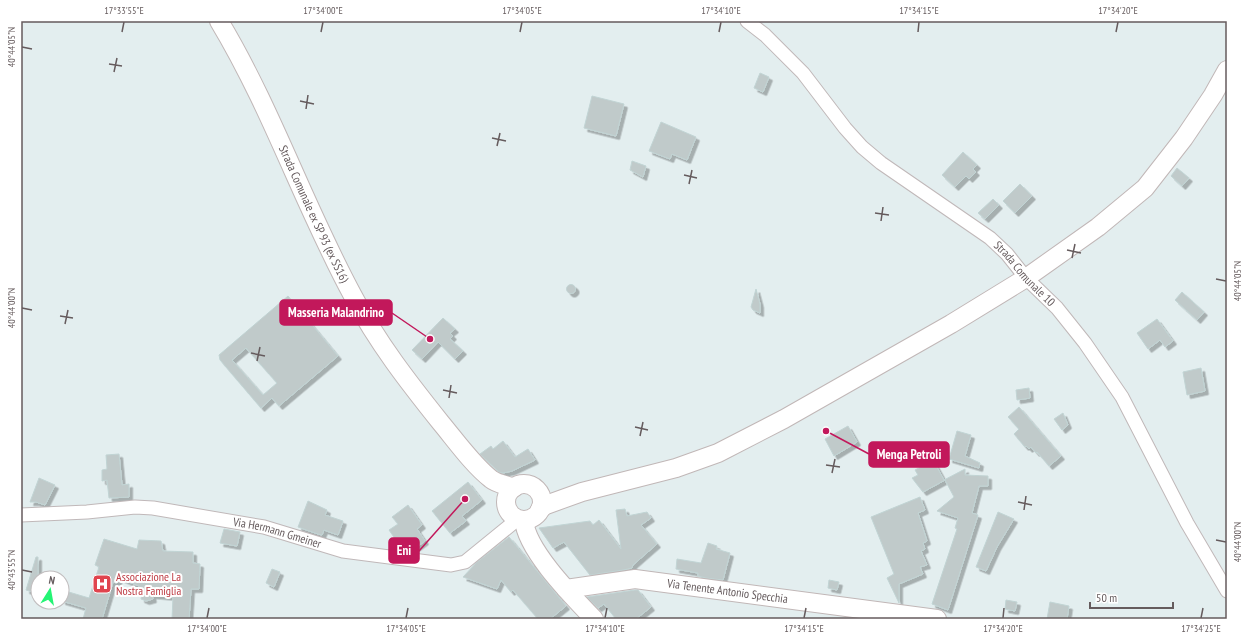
<svg xmlns="http://www.w3.org/2000/svg" width="1248" height="640" font-family="'PT Sans Narrow',sans-serif">
	<style>
		.building { fill: #c0caca; stroke: #c1d4d4; fill-rule: evenodd; filter: url(#shadow) }
		.lines { fill: none; stroke-linecap: round; stroke-linejoin: round }
		.street-casing { stroke: #c0b8b9; stroke-width: 15 }
		.secondary-casing { stroke: #c1b7b7; stroke-width: 20 }
		.street { stroke: #fff; stroke-width: 13 }
		.secondary { stroke: #fff; stroke-width: 18 }
		.ticks { fill: none; stroke: #655b5d; stroke-width: 1.5 }
		.labels { text-anchor: middle; stroke-width: 4; stroke-linejoin: round; paint-order: stroke }
		.street-label { font-size: 12px; fill: #655b5d; stroke: #fff }
		.health-label { font-size: 12px; fill: #be3a42; stroke: #fff; text-anchor: start }
		.leader { fill: none; stroke: #c2185b; stroke-width: 1.5 }
		.callout-dot { fill: #c2185b; stroke: #fff; stroke-width: 1.5 }
		.callout { fill: #c2185b; stroke: #c2185b; stroke-width: 1.5 }
		.callout-label { font-size: 13px; text-anchor: middle; font-weight: bold; fill: #fff }
		.neatline { fill: none; stroke: #655b5d; stroke-width: 1.5 }
		.ticks-label { font-size: 10px; text-anchor: middle; fill: #655b5d }
	</style>
	<defs>
		<filter id="shadow"><feDropShadow dx="3.5" dy="3.5" stdDeviation="0" flood-color="#0004"/></filter>
	</defs>
	<rect width="100%" height="100%" fill="#e3eeef"/>
	<!-- building -->
	<g class="building">
		<path d="M760,73L769,77L763,92L754,88Z"/>
		<path d="M592,96L624,104L616,136L584,128Z"/>
		<path d="M661,122L696,137L687,160L672,154L670,159L649,151Z"/>
		<path d="M963,152L977,165L973,169L976,172L969,179L966,176L955,187L942,175Z"/>
		<path d="M632,161L646,166L643,177L630,170Z"/>
		<path d="M1177,168L1189,178L1182,186L1171,176Z"/>
		<path d="M1020,184L1032,196L1015,213L1003,201Z"/>
		<path d="M993,199L999,205L985,219L978,213Z"/>
		<circle cx="571" cy="289" r="4.5"/>
		<path d="M756,289L760,304V313L753,310L751,307Z"/>
		<path d="M1182,292L1204,312L1197,320L1175,300Z"/>
		<path d="M288,296L338,356L279,406L272,398L261,408L220,360L219,355ZM246,348L277,383L263,395L232,360Z"/>
		<path d="M443,318L455,329L450,333L453,336L450,339L463,351L455,359L438,342L422,359L412,350Z"/>
		<path d="M1157,319L1173,341L1165,347L1160,340L1148,349L1137,333Z"/>
		<path d="M1201,368L1205,391L1187,395L1183,372Z"/>
		<path d="M1029,388L1030,398L1017,400L1016,390Z"/>
		<path d="M1019,407L1061,456L1049,466L1037,452L1036,453L1031,447L1029,449L1026,446L1025,447L1014,434L1019,429L1008,417Z"/>
		<path d="M1063,413L1068,425L1062,430L1054,419Z"/>
		<path d="M848,426L857,442L834,456L825,439Z"/>
		<path d="M957,431L971,435L965,456L980,463L979,468L949,459Z"/>
		<path d="M503,441L515,457L528,449L535,460L512,471L503,473L499,472L480,454L491,446L493,449Z"/>
		<path d="M119,454L122,485L129,484V497L109,498L107,480L102,481V470L107,469L106,455Z"/>
		<path d="M933,460L944,480L965,469V475L988,476V486H979L972,513L978,515L948,610L932,604L957,529L955,528L958,518L937,511L954,497L945,480L923,492L912,478L918,475L915,470Z"/>
		<path d="M39,478L55,485L45,505L36,502H30Z"/>
		<path d="M468,482L482,500L462,516L466,521L450,533L432,511Z"/>
		<path d="M920,497L925,510L918,513L927,541L923,543L925,549L921,551L927,565L920,567L923,574L899,584V603L887,578L894,574L871,517Z"/>
		<path d="M308,501L327,510L325,515L343,521L338,535L324,530L322,535L318,534L298,527Z"/>
		<path d="M408,505L422,525L417,529L425,541L413,550L404,538L398,543L389,530L398,524L392,517Z"/>
		<path d="M625,509L627,516L647,512L651,518L641,525L657,544L633,565L632,568L623,570L590,575L564,542L553,548L539,528L590,521L593,525L599,520L621,549L616,510Z"/>
		<path d="M998,512L1014,519L997,547L986,571L976,567Z"/>
		<path d="M224,529L240,532L237,546L220,543Z"/>
		<path d="M509,537L566,606L550,619H538L513,590L511,592L501,580L497,589L463,577L477,562Z"/>
		<path d="M104,539L137,549L139,540L161,541L163,551L193,552V563L200,564L199,589H191L189,619H172L173,597L152,595L153,599L146,601L141,599L142,594H139V586L119,578L117,583L113,582L102,619H83L86,608L62,601V590L89,598L99,567L95,565Z"/>
		<path d="M708,543L717,546L716,549L730,553L723,580L706,578L698,576V573L676,569L677,559L701,563Z"/>
		<path d="M36,557H38V594L26,590Z"/>
		<path d="M272,569L280,572L274,587L266,583Z"/>
		<path d="M829,580L839,582L837,590L828,588Z"/>
		<path d="M635,590H638L651,607L636,619H616L604,604L598,608L587,597Z"/>
		<path d="M1006,600L1017,602L1015,611L1005,609Z"/>
		<path d="M1050,602L1069,606L1067,619H1047Z"/>
	</g>
	<g class="lines">
		<defs>
			<g id="street">
				<path id="s1" d="M747,21L765,35L803,73L845,128L862,147L881,163L990,238L1007,254L1026,278L1057,308L1085,343L1122,397L1187,523L1227,591"/>
				<path id="s2" d="M21,515L87,512L135,507L153,508L264,527L343,551L451,565L465,562L518,519"/>
			</g>
			<g id="secondary">
				<path id="s3" d="M219,21C272,109 304,206 353,296C377,342 409,383 441,423C456,441 473,465 491,479C497,484 507,485 514,488"/>
				<circle cx="524" cy="502" r="18"/>
				<path d="M540,509L546,505L582,492L676,468L718,453L784,419L951,324L1026,278L1098,227L1145,188L1184,138L1213,95L1227,70"/>
				<path d="M524,520C526,550 573,597 594,619"/>
				<path id="s4" d="M566,589L635,579L937,619"/>
			</g>
		</defs>
		<!-- street casing -->
		<use href="#street" class="street-casing"/>
		<!-- secondary casing -->
		<use href="#secondary" class="secondary-casing"/>
		<!-- street -->
		<use href="#street" class="street"/>
		<!-- secondary -->
		<use href="#secondary" class="secondary"/>
	</g>
	<!-- ticks -->
	<path class="ticks" d="M122,32L124,22M321,32L323,22M520,32L522,22M719,32L721,22M918,32L919,22M1116,32L1118,22M22,47L32,49M109,64L122,66M114,72L117,58M300,101L314,104M306,109L308,95M492,138L506,141M497,146L500,133M684,175L697,178M689,184L692,170M875,213L889,215M881,221L883,207M1067,250L1081,253M1072,258L1075,244M1216,279L1226,281M22,308L32,310M60,316L73,318M65,324L68,310M251,353L265,356M257,361L260,347M443,390L457,393M449,398L451,385M635,427L648,430M640,436L643,422M826,465L840,467M832,473L835,459M1018,502L1032,505M1024,510L1026,496M1216,540L1226,542M22,570L32,572M207,618L209,608M406,618L408,608M605,618L607,608M804,618L806,608M1003,618L1004,608M1201,618L1203,608"/>
	<!-- icons -->
	<defs>
		<symbol id="hospital-square" viewBox="-11 -11 22 22"><rect x="-9" y="-9" width="18" height="18" rx="4" fill="#e0444e" stroke="#fff"/><path d="M-5-5h3v3.5h4V-5h3V5h-3V1.5h-4V5h-3Z" fill="#fff"/></symbol>
	</defs>
	<g fill-rule="evenodd">
		<use href="#hospital-square" x="91" y="573" width="22" height="22"/>
	</g>
	<g class="labels">
		<!-- street labels -->
		<g class="street-label">
			<text dy="4" stroke="none"><textPath href="#s3" startOffset="215">Strada Comunale ex SP 93 (ex SS16)</textPath></text>
			<text dy="4" stroke="none"><textPath href="#s1" startOffset="378">Strada Comunale 10</textPath></text>
			<text dy="4" stroke="none"><textPath href="#s2" startOffset="259">Via Hermann Gmeiner</textPath></text>
			<text dy="4" stroke="none"><textPath href="#s4" startOffset="163">Via Tenente Antonio Specchia</textPath></text>
		</g>
		<!-- health labels -->
		<g class="health-label">
			<text x="116" y="581">Associazione La<tspan x="116" dy="14">Nostra Famiglia</tspan></text>
		</g>
	</g>
	<!-- callouts -->
	<path class="leader" d="M430 339L392 313M826 431L869 454M465 499L419 551"/>
	<g class="callout-dot">
		<circle cx="430" cy="339" r="4"/>
		<circle cx="826" cy="431" r="4"/>
		<circle cx="465" cy="499" r="4"/>
	</g>
	<g class="callout">
		<rect x="280" y="300" width="112" height="25" rx="4"/>
		<rect x="869" y="442" width="80" height="25" rx="4"/>
		<rect x="389" y="538" width="30" height="25" rx="4"/>
	</g>
	<g class="callout-label">
		<text x="336" y="317">Masseria Malandrino</text>
		<text x="909" y="459">Menga Petroli</text>
		<text x="404" y="555">Eni</text>
	</g>
	<!-- border -->
	<rect width="1248" height="640" fill="none" stroke="#ffffff" stroke-width="44"/>
	<!-- north arrow -->
	<g transform="translate(50 590) rotate(11)"><circle r="19" fill="#ffffff" stroke="#c1bdbe"/>
	<path d="M0-3L7 15L0 10L-7 15Z" fill="#24f474"/>
	<text y="-6" font-size="11" font-weight="bold" text-anchor="middle" fill="#655b5d">N</text>
	</g>
	<!-- scale -->
	<path d="M1090 602v6h83v-6" fill="none" stroke="#655b5d" stroke-width="2"/>
	<text x="1096" y="602" font-size="12" fill="#655b5d" stroke="#ffffff" stroke-width="3" paint-order="stroke">50 m</text>
	<rect x="22" y="22" width="1204" height="596" class="neatline"/>
	<g class="ticks-label">
		<text x="124" y="14">17°33'55"E</text>
		<text x="323" y="14">17°34'00"E</text>
		<text x="522" y="14">17°34'05"E</text>
		<text x="721" y="14">17°34'10"E</text>
		<text x="919" y="14">17°34'15"E</text>
		<text x="1118" y="14">17°34'20"E</text>
		<text transform="translate(11 47) rotate(-90)" y="4">40°44'05"N</text>
		<text transform="translate(1237 281) rotate(-90)" y="4">40°44'05"N</text>
		<text transform="translate(11 308) rotate(-90)" y="4">40°44'00"N</text>
		<text transform="translate(1237 542) rotate(-90)" y="4">40°44'00"N</text>
		<text transform="translate(11 570) rotate(-90)" y="4">40°43'55"N</text>
		<text x="207" y="632">17°34'00"E</text>
		<text x="406" y="632">17°34'05"E</text>
		<text x="605" y="632">17°34'10"E</text>
		<text x="804" y="632">17°34'15"E</text>
		<text x="1003" y="632">17°34'20"E</text>
		<text x="1201" y="632">17°34'25"E</text>
	</g>
</svg>
